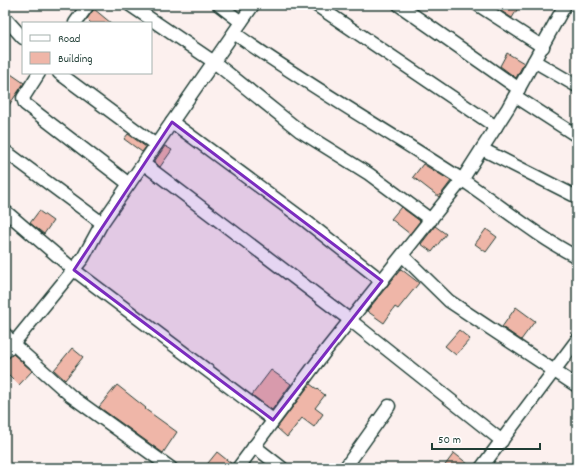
<svg xmlns="http://www.w3.org/2000/svg" width="582" height="473" font-family="Dekko,sans-serif">
	<style>
		.building { fill: #efb6a8; stroke: #1f3d34 }
		.lines { fill: none; stroke-linecap: round; stroke-linejoin: round }
		.minor-casing { stroke: #1f3d34; stroke-width: 15 }
		.minor { stroke: #fff; stroke-width: 12 }
		.marked { fill: #7b2cbf; fill-opacity: 0.2; stroke: #7b2cbf; stroke-width: 3; stroke-linejoin: round }
	</style>
	<rect width="100%" height="100%" fill="#fcf0ee"/>
	<filter id="ink" filterUnits="userSpaceOnUse"><feTurbulence type="fractalNoise" baseFrequency=".025" numOctaves="2"/><feDisplacementMap in="SourceGraphic" scale="8" xChannelSelector="R" yChannelSelector="G"/><feConvolveMatrix kernelMatrix="1 2 1 2 8 2 1 2 1" color-interpolation-filters="sRGB"/></filter>
	<g filter="url(#ink)">
		<!-- building -->
		<g class="building">
			<path d="M492,5H520L512,18Z"/>
			<path d="M94,9L111,23H91L87,19Z"/>
			<path d="M507,53L524,63L516,78L500,66Z"/>
			<path d="M5,70L24,83L5,111Z"/>
			<path d="M128,134L146,147L142,152L124,139Z"/>
			<path d="M165,146L172,150L160,167L154,162Z"/>
			<path d="M423,164L451,181L439,197L413,177Z"/>
			<path d="M401,207L420,221L410,234L391,219Z"/>
			<path d="M39,211L53,221L44,234L30,223Z"/>
			<path d="M435,226L446,234L432,252L421,244Z"/>
			<path d="M486,229L497,237L486,252L475,244Z"/>
			<path d="M401,269L419,283L398,309L395,307L384,323L367,311Z"/>
			<path d="M516,307L535,321L521,340L502,327Z"/>
			<path d="M459,330L470,339L456,355L445,346Z"/>
			<path d="M72,348L83,357L65,380L54,370Z"/>
			<path d="M13,354L32,371L19,385L5,371V359Z"/>
			<path d="M271,370L291,384L272,410L252,395Z"/>
			<path d="M310,384L325,395L315,408L323,414L314,427L302,418L287,437L277,428Z"/>
			<path d="M117,385L146,408L145,409L177,432L163,453L99,407Z"/>
			<path d="M217,452L232,464L231,468H204Z"/>
			<path d="M454,453L473,468H443Z"/>
		</g>
		<g class="lines">
			<defs>
				<g id="minor">
					<path d="M130,5L214,62L300,131L369,174L431,220"/>
					<path d="M219,5L241,22"/>
					<path d="M316,5L496,127"/>
					<path d="M399,5L519,89"/>
					<path d="M478,5L543,47"/>
					<path d="M5,18L23,38"/>
					<path d="M75,23L88,5"/>
					<path d="M234,33C307,85 386,130 461,179C500,205 536,236 577,257"/>
					<path d="M534,61L577,86"/>
					<path d="M39,73L23,98L25,104L129,184"/>
					<path d="M59,73L156,145"/>
					<path d="M515,96L577,136"/>
					<path d="M172,122L307,222L382,281"/>
					<path d="M482,149L577,197"/>
					<path d="M5,151L102,223"/>
					<path d="M144,164L350,320L502,441"/>
					<path d="M5,211L74,270L273,420"/>
					<path d="M403,256L449,301L577,386"/>
					<path d="M5,334L13,344L71,396L171,468"/>
					<path d="M5,352L13,344L83,258L102,223L253,5"/>
					<path d="M254,446L282,468"/>
					<path d="M238,468L327,349L462,180L508,108L565,5"/>
					<path d="M345,468L389,406"/>
					<path d="M481,468L577,340"/>
				</g>
			</defs>
			<!-- minor casing -->
			<use href="#minor" class="minor-casing"/>
			<!-- minor -->
			<use href="#minor" class="minor"/>
		</g>
	</g>
	<!-- marked area -->
	<path class="marked" d="M172,122L382,281L273,420L74,270Z"/>
	<!-- margin -->
	<rect width="582" height="473" fill="none" stroke="#fff" stroke-width="20"/>
	<rect x="10" y="10" width="562" height="453" fill="none" stroke="#1f3d34" stroke-width="1.5" filter="url(#ink)"/>
	<!-- legend -->
	<rect x="22" y="22" width="130" height="52" fill="#ffffff" stroke="#a5b1ae"/>
	<rect x="30" y="35" width="20" height="6" fill="#ffffff" stroke="#a5b1ae"/>
	<text x="58" y="42" font-size="12" fill="#1f3d34">Road</text>
	<rect x="30" y="52" width="20" height="12" fill="#efb6a8" stroke="#a5b1ae"/>
	<text x="58" y="62" font-size="12" fill="#1f3d34">Building</text>
	<!-- scale -->
	<path d="M432 443v6h108v-6" fill="none" stroke="#1f3d34" stroke-width="2"/>
	<text x="438" y="443" font-size="12" fill="#1f3d34" stroke="#ffffff" stroke-width="3" paint-order="stroke">50 m</text>
</svg>
